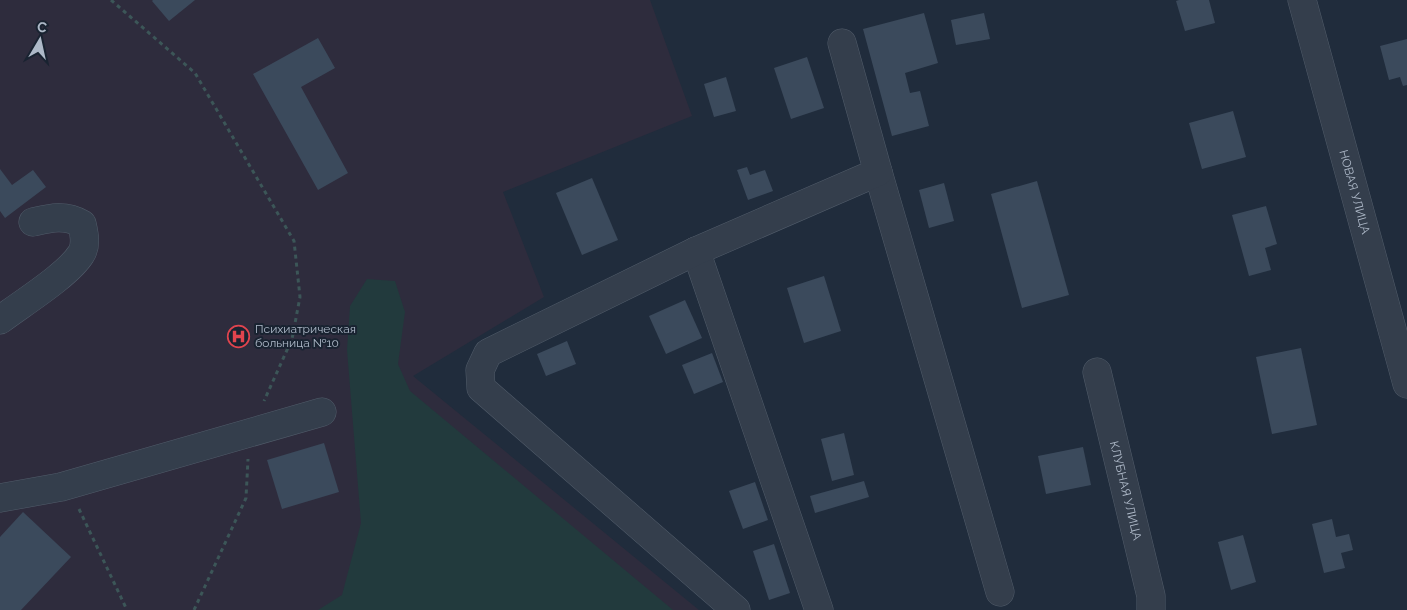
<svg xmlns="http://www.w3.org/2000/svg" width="1407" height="610" font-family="Raleway,sans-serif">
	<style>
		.medical { fill: #2e2c3d }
		.green { fill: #223a3d }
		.building { fill: #3b4a5c }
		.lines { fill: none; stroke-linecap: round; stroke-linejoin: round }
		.minor-casing { stroke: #515c6a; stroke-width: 29 }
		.path { stroke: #3c5658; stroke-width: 3; stroke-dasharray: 4 4; stroke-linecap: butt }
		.minor { stroke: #343e4c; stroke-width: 28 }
		.labels { text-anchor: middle; stroke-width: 4; stroke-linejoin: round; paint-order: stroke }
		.street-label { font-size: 12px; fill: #aeb9c8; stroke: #192331 }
		.poi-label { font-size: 12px; fill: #aeb9c8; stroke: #192331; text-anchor: start }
	</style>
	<rect width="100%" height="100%" fill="#202c3c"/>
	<!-- medical -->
	<path class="medical" d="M0,0H650L692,116L503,192L544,297L413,376L699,610H0Z"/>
	<!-- green -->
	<path class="green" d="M367,279L395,281L405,312L398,364L410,391L673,610H318L342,595L361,523L347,350L350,306Z"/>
	<!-- building -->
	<g class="building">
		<path d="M153,0H195L169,21L152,1Z"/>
		<path d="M1179,0H1209L1215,23L1185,31L1176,1Z"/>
		<path d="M924,13L938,63L905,73L910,93L920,91L929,126L892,136L863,29Z"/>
		<path d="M984,13L990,39L956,45L951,20Z"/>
		<path d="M318,38L335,68L301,87L348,173L318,190L253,74Z"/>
		<path d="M1407,39V85L1403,86L1400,77L1389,80L1380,46Z"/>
		<path d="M807,57L824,108L791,119L774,68Z"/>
		<path d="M726,77L736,111L714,117L704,84Z"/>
		<path d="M1233,111L1246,157L1202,169L1189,123Z"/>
		<path d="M747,167L750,175L765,170L773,191L748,200L737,170Z"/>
		<path d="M0,169L12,185L33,170L46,187L5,218L0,211Z"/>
		<path d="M592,178L618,240L582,255L556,193Z"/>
		<path d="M1037,181L1069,295L1022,308L991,194Z"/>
		<path d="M944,183L954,221L929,228L919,190Z"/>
		<path d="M1266,206L1277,244L1265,248L1271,270L1249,276L1232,215Z"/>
		<path d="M824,276L841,331L804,343L787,288Z"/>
		<path d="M685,300L702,338L666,354L649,316Z"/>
		<path d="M567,341L576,364L546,376L537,354Z"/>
		<path d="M1301,348L1317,425L1272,434L1256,357Z"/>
		<path d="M712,353L723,382L694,394L682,365Z"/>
		<path d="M844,433L854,475L832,481L821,439Z"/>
		<path d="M324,443L339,492L282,509L267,460Z"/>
		<path d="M1083,447L1091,485L1046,494L1038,456Z"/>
		<path d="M864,481L869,497L815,513L810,496Z"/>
		<path d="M755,482L768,520L743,529L729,491Z"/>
		<path d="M23,512L71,557L21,610H0V537Z"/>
		<path d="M1332,519L1336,537L1349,534L1353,550L1341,553L1345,568L1324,573L1312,524Z"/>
		<path d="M1243,535L1256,582L1231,590L1218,542Z"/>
		<path d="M774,544L790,593L769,600L753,551Z"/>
	</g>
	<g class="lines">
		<defs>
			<g id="minor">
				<path id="s1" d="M1302,0L1407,384"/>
				<path d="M878,172L1000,592"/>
				<path d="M696,251L819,610"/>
				<path d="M0,320C21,304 68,275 81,254C87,245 84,233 82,224C65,214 50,218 33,222"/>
				<path id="s2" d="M1097,372L1151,596V610"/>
				<path d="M0,498L61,487L322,412"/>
				<path d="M736,610L481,388L480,370L488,353L696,251L878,172L842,43"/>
			</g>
		</defs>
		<!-- minor casing -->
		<use href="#minor" class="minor-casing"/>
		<!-- path -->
		<g class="path">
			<path d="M111,0L195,73L294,241L300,297L292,339L264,401"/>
			<path d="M79,509L127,610"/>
			<path d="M194,610L246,498L248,459"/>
		</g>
		<!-- minor -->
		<use href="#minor" class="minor"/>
	</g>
	<!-- icons -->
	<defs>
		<symbol id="hospital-ring" viewBox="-11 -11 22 22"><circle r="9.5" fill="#192331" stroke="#e0444e" stroke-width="1.5"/><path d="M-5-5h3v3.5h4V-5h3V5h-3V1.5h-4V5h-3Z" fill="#e0444e"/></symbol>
	</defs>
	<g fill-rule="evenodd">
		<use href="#hospital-ring" x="226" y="324" width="25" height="25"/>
	</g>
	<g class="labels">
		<!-- street labels -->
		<g class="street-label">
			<text dy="4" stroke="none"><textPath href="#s1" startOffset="199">НОВАЯ УЛИЦА</textPath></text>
			<text dy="4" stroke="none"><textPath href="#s2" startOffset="122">КЛУБНАЯ УЛИЦА</textPath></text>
		</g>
		<!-- poi labels -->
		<g class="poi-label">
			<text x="255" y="333">Психиатрическая<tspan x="255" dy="14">больница №10</tspan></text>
		</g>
	</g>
	<!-- north arrow -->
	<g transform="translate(40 40) rotate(9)" stroke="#192331" stroke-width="4" paint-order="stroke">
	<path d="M0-4L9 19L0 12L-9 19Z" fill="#aeb9c8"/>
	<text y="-8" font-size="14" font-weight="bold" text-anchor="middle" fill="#aeb9c8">С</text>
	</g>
</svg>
